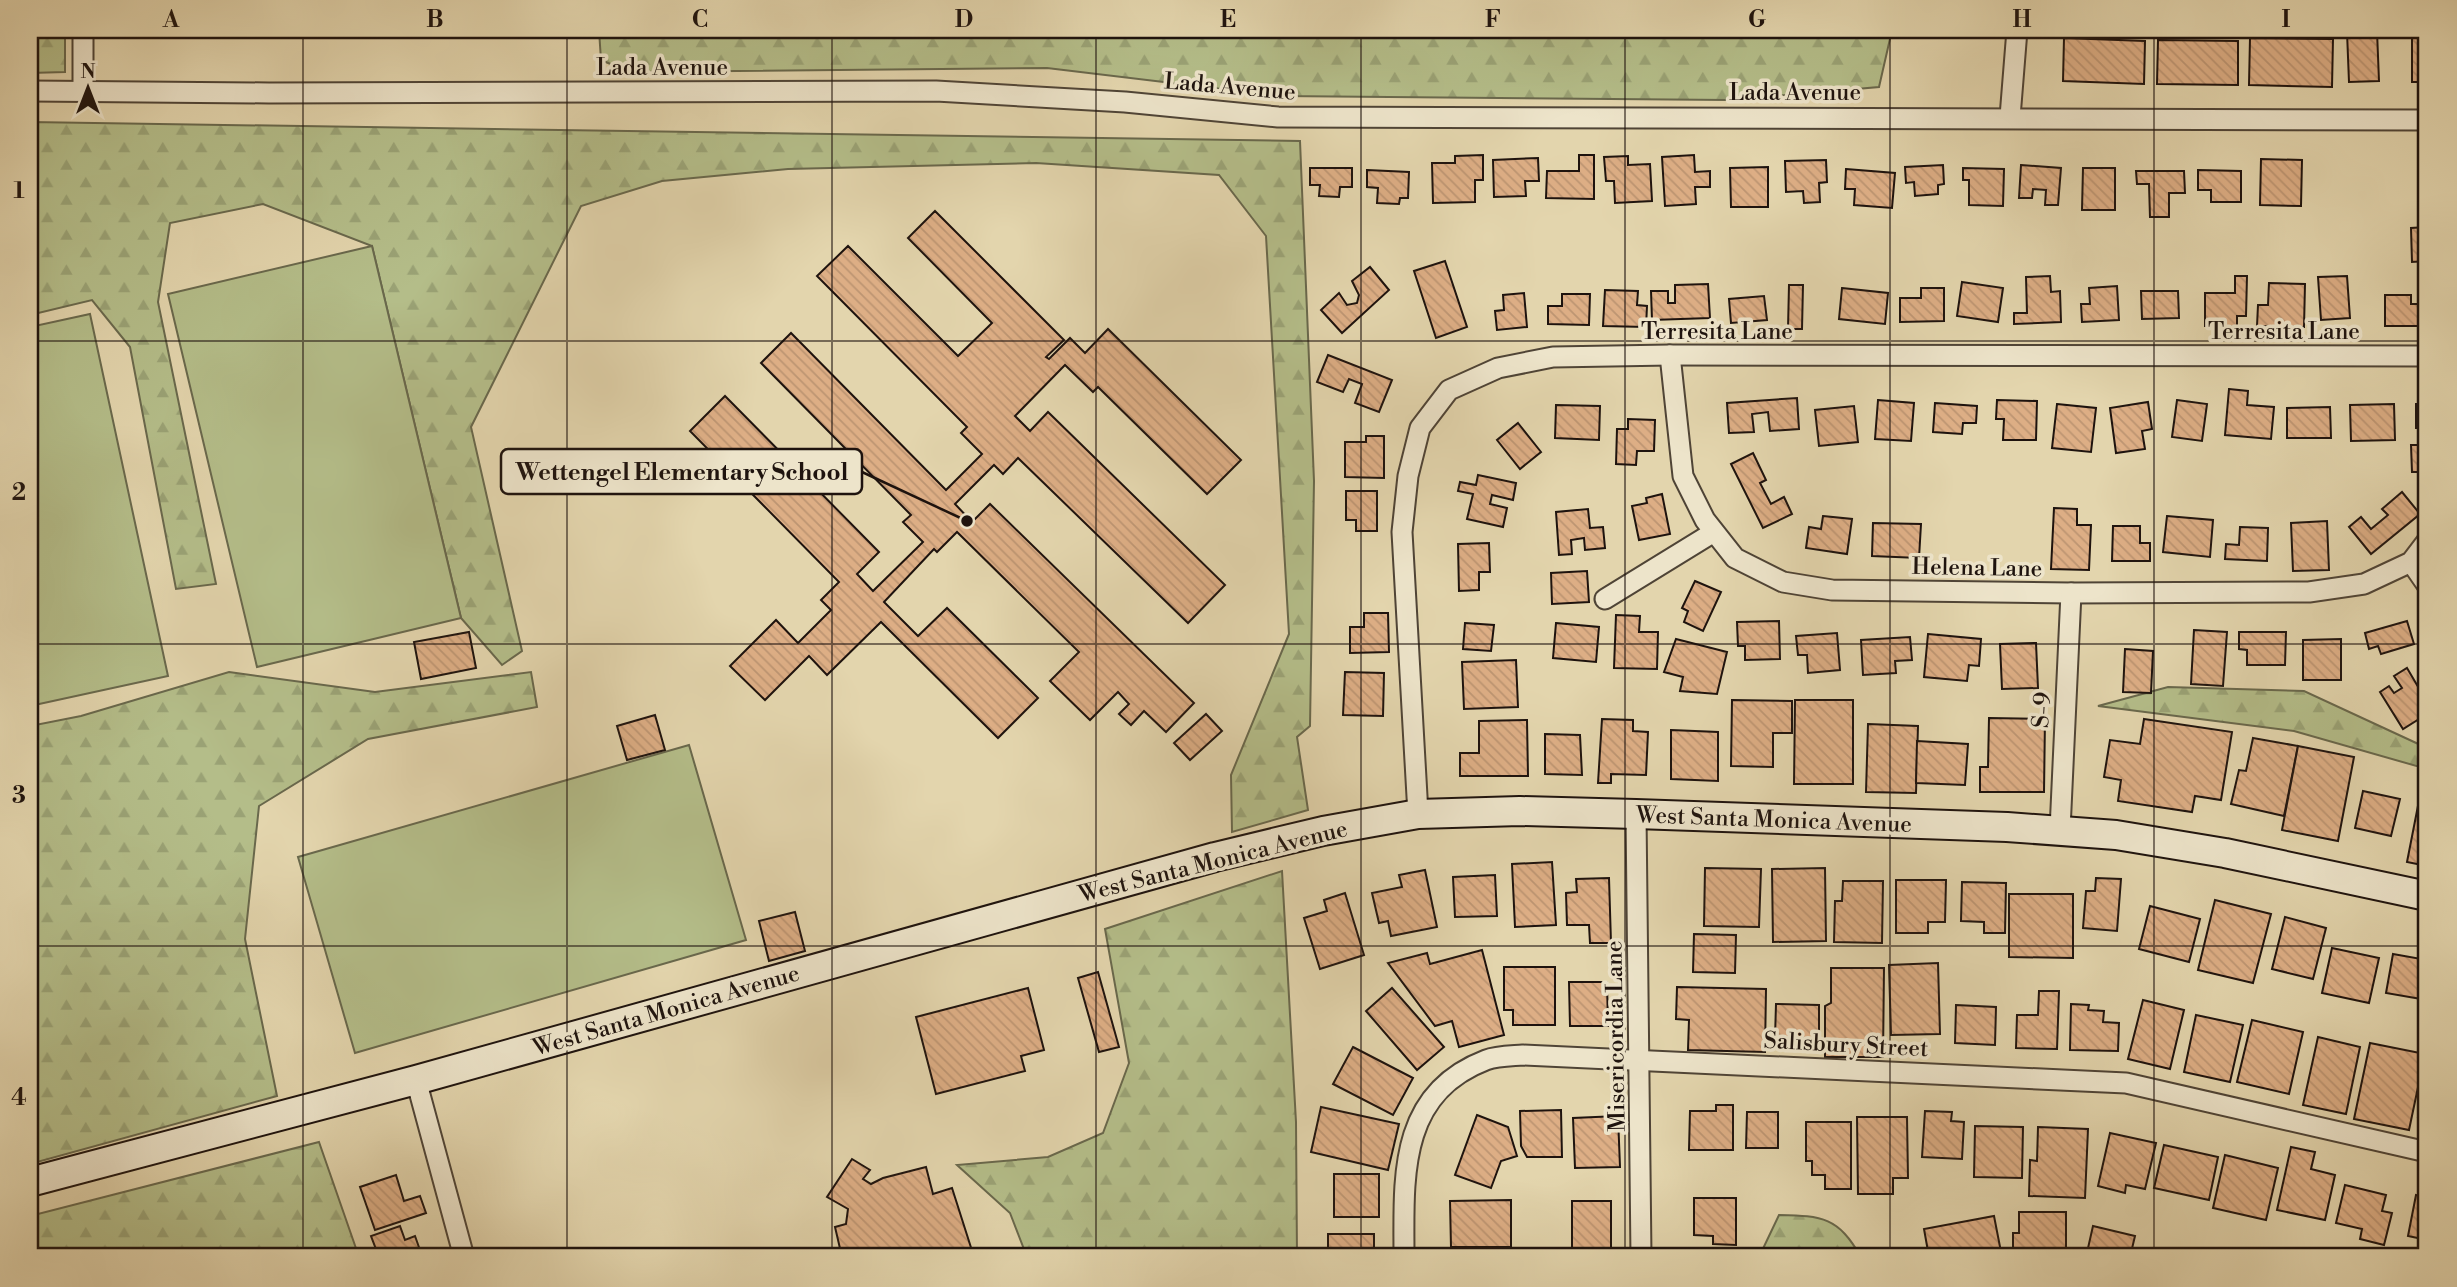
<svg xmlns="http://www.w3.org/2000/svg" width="2457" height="1287" font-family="'Libre Bodoni',serif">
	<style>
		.forest { fill: url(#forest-firs); stroke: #69684c; stroke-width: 2 }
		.garden { fill: #b4bd89; stroke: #69684c; stroke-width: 2 }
		.building { fill: url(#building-back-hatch); stroke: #1e130e; stroke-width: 2 }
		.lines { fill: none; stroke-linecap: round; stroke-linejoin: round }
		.minor-casing { stroke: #4f4436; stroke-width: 23 }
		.secondary-casing { stroke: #1e130e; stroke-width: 32 }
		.minor { stroke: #ede4ca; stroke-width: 19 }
		.secondary { stroke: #ede4ca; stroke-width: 28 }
		.grid { fill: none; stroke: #1e130e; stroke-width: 2; stroke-opacity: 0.55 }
		.labels { text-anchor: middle; stroke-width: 7; stroke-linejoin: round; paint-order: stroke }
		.street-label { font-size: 23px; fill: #1e130e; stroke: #ede4ca }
		.leader { fill: none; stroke: #1e130e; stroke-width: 2.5 }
		.callout-dot { fill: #1e130e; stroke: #ede4ca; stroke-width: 2.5 }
		.callout { fill: #ede4ca; stroke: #1e130e; stroke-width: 2.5 }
		.callout-label { font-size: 24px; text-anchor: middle; font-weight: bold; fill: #1e130e }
		.neatline { fill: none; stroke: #1e130e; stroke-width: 2.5 }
		.grid-label { font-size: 23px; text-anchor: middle; font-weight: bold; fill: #1e130e }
	</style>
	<defs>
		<pattern id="forest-firs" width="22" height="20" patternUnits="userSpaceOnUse" patternTransform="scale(1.75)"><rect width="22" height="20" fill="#b4bd89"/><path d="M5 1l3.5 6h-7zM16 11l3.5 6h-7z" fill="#9aa275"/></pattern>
		<pattern id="building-back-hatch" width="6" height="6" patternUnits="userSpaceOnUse" patternTransform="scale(1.75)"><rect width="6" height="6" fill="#ddae85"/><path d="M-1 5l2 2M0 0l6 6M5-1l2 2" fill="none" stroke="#bd9572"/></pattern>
	</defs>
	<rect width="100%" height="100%" fill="#e3d5ad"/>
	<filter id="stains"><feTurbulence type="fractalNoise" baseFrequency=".00286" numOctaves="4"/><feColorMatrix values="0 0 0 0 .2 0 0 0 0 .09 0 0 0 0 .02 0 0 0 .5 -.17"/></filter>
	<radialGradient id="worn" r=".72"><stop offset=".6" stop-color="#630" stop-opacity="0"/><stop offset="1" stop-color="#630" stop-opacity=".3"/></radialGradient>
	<!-- forest -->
	<g class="forest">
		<path d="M30,30H65V72L30,73Z"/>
		<path d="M599,30H1892L1879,87L1727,100L1280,96L1047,68L629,72L601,60Z"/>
		<path d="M30,122L1300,141L1314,481L1310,726L1297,737L1308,810L1232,832L1231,775L1289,634L1266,236L1219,175L1036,163L788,169L662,181L581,206L471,427L522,651L502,665L461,618L372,246L263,204L170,223L158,302L216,584L176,589L130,347L92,300L30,315Z"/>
		<path d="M229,672L375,692L531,672L537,707L368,739L259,806L245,939L277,1096L30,1164V726L81,716Z"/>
		<path d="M2168,687L2304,691L2427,748V769L2294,731L2098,706Z"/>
		<path d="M1282,871L1296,1122L1297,1257H1027L1010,1213L957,1165L1048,1157L1103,1133L1129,1063L1105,929Z"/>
		<path d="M319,1142L359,1257H30V1216Z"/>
		<path d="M1779,1215C1823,1216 1838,1217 1861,1257H1759Z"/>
	</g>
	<!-- garden -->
	<g class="garden">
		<path d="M372,246L461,618L257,667L168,294Z"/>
		<path d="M90,314L168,676L30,706V327Z"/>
		<path d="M689,745L746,940L355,1053L298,857Z"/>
	</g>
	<!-- building -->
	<g class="building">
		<rect x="2412" y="30" width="15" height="52"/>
		<path d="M2377,31L2379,81L2349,82L2347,32Z"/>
		<path d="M2064,38L2145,41L2144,84L2063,81Z"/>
		<path d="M2250,38L2333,39L2332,87L2249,85Z"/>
		<path d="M2158,40L2238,41V85L2157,84Z"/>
		<path d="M1483,155V180H1475V202L1433,203L1432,163H1455V156Z"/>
		<path d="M1579,155H1594V199L1546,198L1547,171H1579Z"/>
		<path d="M1694,155L1695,172L1710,171V187H1695L1696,204L1665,206L1662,157Z"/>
		<path d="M1628,156V165L1650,164L1652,201L1615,203L1614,181H1606L1604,157Z"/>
		<path d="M1538,158L1539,181H1525L1526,196L1494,197L1493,160Z"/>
		<path d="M2261,159L2302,160L2301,206L2260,205Z"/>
		<path d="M1826,160L1827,182L1819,183L1820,202L1804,203L1803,191L1786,192L1785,161Z"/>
		<path d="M1943,165L1944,184L1938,185V194L1915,196L1914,182L1906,183L1905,167Z"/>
		<path d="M2021,165L2061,168L2058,205H2045L2046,190L2033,189L2032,198H2019Z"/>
		<path d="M1768,167V207H1731L1730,168Z"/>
		<path d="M1310,168H1352V187H1340L1339,197L1319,196L1320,185H1310Z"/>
		<path d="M1963,168L2004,169L2003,206L1969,205V180H1963Z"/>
		<path d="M2083,168H2115V210H2082Z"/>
		<path d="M1846,169L1895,173L1892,208L1854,205L1855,189H1845Z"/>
		<path d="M1367,170L1409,172L1408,198H1400L1399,204L1377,203L1378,188L1367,187Z"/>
		<path d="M2198,170L2241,171V202H2211V190H2198Z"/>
		<path d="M2136,171H2184L2185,193H2169V217H2150L2149,184H2137Z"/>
		<path d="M935,211L1064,340L1046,357L1049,359L1070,338L1085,353L1108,329L1241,460L1207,494L1098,387L1093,392L1065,365L1015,416L1030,431L1048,412L1225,585L1188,623L1018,458L1003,474L994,465L955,504L972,522L990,504L1194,703L1166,732L1144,711L1131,725L1119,714L1129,704L1118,692L1090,720L1050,681L1079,652L957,532L937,552L934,549L884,602L918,636L947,608L1038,698L998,738L881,622L827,675L809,656L765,700L730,666L776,620L798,643L831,610L821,600L839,582L690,431L725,396L879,552L857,574L873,591L923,542L903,522L911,515L761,363L791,333L946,490L982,454L961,433L967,427L817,276L848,246L958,356L992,323L908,238Z"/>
		<path d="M2427,227V261L2412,262L2411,228Z"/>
		<path d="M1445,261L1467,327L1436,338L1414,271Z"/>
		<path d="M1370,267L1389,290L1342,333L1321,310L1339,293L1347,305L1357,303L1359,295L1352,281Z"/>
		<path d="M2050,276L2051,292L2060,291L2061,322L2014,324V313H2027L2026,277Z"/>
		<path d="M2235,276H2247L2246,316H2237V326H2205V293H2235Z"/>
		<path d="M2347,276L2350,318L2321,320L2318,277Z"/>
		<path d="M1962,282L2003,288L1998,322L1957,316Z"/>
		<path d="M2269,283L2305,284L2304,327L2257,326L2258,305H2268Z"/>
		<path d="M1708,284L1710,318L1652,320L1651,291H1668V303H1675V285Z"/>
		<path d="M1789,285H1803L1802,329H1788Z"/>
		<path d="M2117,286L2119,320L2082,322L2081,304H2090L2089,288Z"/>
		<path d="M1842,288L1888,293L1885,324L1839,319Z"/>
		<path d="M1921,288H1944V321L1900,322V298H1921Z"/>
		<path d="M1605,290L1638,291L1637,305L1647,306L1646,327L1603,326Z"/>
		<path d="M2141,291H2178L2179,318L2142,319Z"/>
		<path d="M1524,293L1527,327L1497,330L1495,311L1504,310L1503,295Z"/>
		<path d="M1562,294H1590L1589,325L1548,324V306H1562Z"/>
		<path d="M2385,295H2411V304H2427V295V326H2385Z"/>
		<path d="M1764,296L1767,320L1731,323L1729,299Z"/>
		<path d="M1328,355L1392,380L1379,412L1355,403L1362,384L1349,379L1343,392L1317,382Z"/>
		<path d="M2229,389L2248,391L2247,405L2274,407L2271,439L2225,435Z"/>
		<path d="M1797,398L1799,429L1770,431L1768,412L1752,414L1754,432L1729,433L1727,403Z"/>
		<path d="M1878,400L1914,403L1911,441L1875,439Z"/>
		<path d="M1997,400L2037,401L2036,440H2003L2004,419H1996Z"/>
		<path d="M2177,400L2207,404L2202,441L2172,437Z"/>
		<path d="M2148,402L2152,429L2142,431L2145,449L2116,453L2110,408Z"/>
		<path d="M1935,403L1977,406L1976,423H1963L1962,434L1933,432Z"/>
		<path d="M2057,404L2096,408L2091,452L2052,448Z"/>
		<path d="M2394,404L2395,440L2351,441L2350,405Z"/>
		<rect x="2416" y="404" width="11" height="24"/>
		<path d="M1556,405L1600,406L1599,440L1555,438Z"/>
		<path d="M1854,406L1858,442L1819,446L1815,410Z"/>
		<path d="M2330,407L2331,438H2287V408Z"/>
		<path d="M1628,419L1655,420L1654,451H1637L1636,465L1616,464L1617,429H1628Z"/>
		<path d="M1518,423L1541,452L1520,469L1497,440Z"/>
		<path d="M1366,436H1384V478L1345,477V442H1366Z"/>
		<path d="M2411,445H2427V472H2412Z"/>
		<path d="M1753,453L1766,480L1760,483L1771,504L1784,497L1792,514L1763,528L1731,464Z"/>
		<path d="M1478,475L1516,483L1513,500L1492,495L1490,504L1507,508L1503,527L1467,519L1473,494L1458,491L1460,482L1476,485Z"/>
		<path d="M1346,491H1377V531H1356V520H1346Z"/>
		<path d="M2402,492L2420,514L2371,554L2349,527L2361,517L2371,529L2388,515L2382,509Z"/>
		<path d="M1662,494L1670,534L1639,540L1632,506L1647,503L1646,498Z"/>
		<path d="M2054,508L2077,509V525H2091L2089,570L2051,569Z"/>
		<path d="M1588,509L1590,528L1603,527L1605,548L1585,550L1584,538L1571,540L1572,554L1559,555L1556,512Z"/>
		<path d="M1823,516L1852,519L1847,554L1806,548L1809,527L1821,529Z"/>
		<path d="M2167,516L2213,520L2210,557L2163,552Z"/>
		<path d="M2327,521L2329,570L2293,571L2291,523Z"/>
		<path d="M1873,523L1921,524L1919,558L1872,556Z"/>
		<path d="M2113,526H2140V543H2150V561H2112Z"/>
		<path d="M2240,527L2268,528L2267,561L2225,559L2226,544L2239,545Z"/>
		<path d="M1489,543L1490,572H1479V590L1459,591L1458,544Z"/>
		<path d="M1587,571L1589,602L1552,604L1551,573Z"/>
		<path d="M1695,581L1721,592L1703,631L1684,622L1688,611L1682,608Z"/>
		<path d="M1364,613H1388L1389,652L1350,653V627H1364Z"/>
		<path d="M1616,615L1640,616L1639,632H1658L1657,669L1614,668Z"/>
		<path d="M1779,621L1780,659L1745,660V646H1738L1737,622Z"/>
		<path d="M2407,621L2414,644L2381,654L2378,646L2369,649L2365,633Z"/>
		<path d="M1465,623L1494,625L1491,651L1463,649Z"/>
		<path d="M1556,623L1599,627L1596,662L1553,658Z"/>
		<path d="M2194,630L2227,632L2223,686L2191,684Z"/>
		<path d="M469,632L476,668L421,679L414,642Z"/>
		<path d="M2239,632H2286L2285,665H2247V650L2239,649Z"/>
		<path d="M1837,633L1840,670L1808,673L1807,655H1798L1796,636Z"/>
		<path d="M1928,634L1981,639L1979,666L1969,665L1967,681L1924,677Z"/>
		<path d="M1910,637L1912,660L1895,661L1896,673L1863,675L1861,640Z"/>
		<path d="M1676,639L1727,652L1717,694L1680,691L1683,677L1664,672Z"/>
		<path d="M2341,639V680H2303V640Z"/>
		<path d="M2036,643L2038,688L2002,689L2000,644Z"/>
		<path d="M2125,649L2153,651L2151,693L2123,692Z"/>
		<path d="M1516,660L1518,707L1464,709L1462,662Z"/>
		<path d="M2407,668L2427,702V714L2403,729L2380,692L2389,686L2394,693L2402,688L2394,676Z"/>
		<path d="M1345,672L1384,673L1383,716L1343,715Z"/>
		<path d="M1732,700L1792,701V733H1773V767L1731,766Z"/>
		<path d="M1795,700H1853V784H1794Z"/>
		<path d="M1206,714L1222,731L1190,760L1174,743Z"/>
		<path d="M655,715L665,750L627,760L617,726Z"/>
		<path d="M1989,718L2045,719L2044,792H1980V767H1988Z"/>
		<path d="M1602,719L1633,720V731L1648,732L1646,775L1611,774V783H1598Z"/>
		<path d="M2144,719L2232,732L2221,800L2195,796L2192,812L2118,801L2121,780L2104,777L2110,740L2140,744Z"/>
		<path d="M1527,720L1528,776H1460V753H1479V721Z"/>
		<path d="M1868,724L1918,726L1916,793L1866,792Z"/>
		<path d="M1671,730L1718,732V781L1671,779Z"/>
		<path d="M1545,734L1580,735L1582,775L1545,774Z"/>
		<path d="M2253,738L2298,746L2284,816L2231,804L2239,770L2246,771Z"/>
		<path d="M1917,741L1968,744L1965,785L1916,783Z"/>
		<path d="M2298,746L2354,757L2338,841L2282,830Z"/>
		<path d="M2424,775H2427V866L2407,862Z"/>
		<path d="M2363,791L2400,799L2391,836L2355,828Z"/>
		<path d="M1552,862L1556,925L1515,927L1512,864Z"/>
		<path d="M1705,868L1761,869L1759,927L1704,926Z"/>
		<path d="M1825,868L1826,941L1773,942L1772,869Z"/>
		<path d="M1425,870L1437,927L1391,936L1388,921L1379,923L1372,893L1402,887L1399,875Z"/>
		<path d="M1495,875L1497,916L1455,917L1453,877Z"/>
		<path d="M1609,878L1611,943H1590L1589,925H1567L1566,893L1577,892L1576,879Z"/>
		<path d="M2096,878L2121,879L2117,931L2083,928L2086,891H2095Z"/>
		<path d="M1896,880H1946L1945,922H1928V933H1896Z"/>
		<path d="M1843,881H1883L1882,943L1834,942L1835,901H1842Z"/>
		<path d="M1962,882L2006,883L2005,933H1984V922L1961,921Z"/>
		<path d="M1345,893L1364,955L1320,969L1304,918L1327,911L1324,900Z"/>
		<path d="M2009,894H2073V958L2009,957Z"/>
		<path d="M2215,900L2271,914L2253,983L2198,970Z"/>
		<path d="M2150,906L2200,919L2189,962L2139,949Z"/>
		<path d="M795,912L805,951L769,961L759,921Z"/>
		<path d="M2285,917L2326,928L2313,979L2272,969Z"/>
		<path d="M1694,934L1736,935L1735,973L1693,972Z"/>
		<path d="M2332,948L2379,958L2369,1003L2322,993Z"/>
		<path d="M1482,950L1504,1035L1459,1047L1452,1021L1435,1026L1388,963L1427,953L1430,964Z"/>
		<path d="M2393,954L2427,960V1000L2386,993Z"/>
		<path d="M1938,963L1940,1034L1891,1035L1889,965Z"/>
		<path d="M1504,967H1555V1025H1513V1010H1504Z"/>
		<path d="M1831,968H1884L1883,1057H1825V1006L1831,1003Z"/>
		<path d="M1098,972L1119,1047L1099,1052L1078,978Z"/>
		<path d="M1569,982H1607L1608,1026H1570Z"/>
		<path d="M1677,987L1766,989L1765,1052L1688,1050L1689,1020L1676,1019Z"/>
		<path d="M1028,988L1044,1050L1021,1056L1025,1071L936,1094L916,1017Z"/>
		<path d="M1392,988L1444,1047L1417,1070L1366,1011Z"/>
		<path d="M2039,991H2059L2057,1049L2016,1048L2017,1015H2038Z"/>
		<path d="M2143,1000L2184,1010L2170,1069L2128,1059Z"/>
		<path d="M1776,1004L1819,1005V1039L1775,1038Z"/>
		<path d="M2071,1004L2089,1005L2088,1010L2104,1011L2103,1022L2119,1023L2118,1051L2070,1050Z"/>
		<path d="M1956,1005L1996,1007L1995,1045L1955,1043Z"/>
		<path d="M2196,1015L2243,1025L2230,1082L2184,1072Z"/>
		<path d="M2252,1020L2303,1032L2289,1094L2237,1082Z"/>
		<path d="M2318,1037L2360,1047L2346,1114L2303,1105Z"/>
		<path d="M2370,1043L2425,1054L2409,1130L2354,1119Z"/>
		<path d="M1353,1047L1413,1078L1393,1115L1333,1084Z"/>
		<path d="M2427,1072V1119L2418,1117Z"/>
		<path d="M1716,1105H1733V1150H1689L1690,1111H1716Z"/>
		<path d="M1321,1107L1399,1124L1388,1170L1311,1152Z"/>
		<path d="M1561,1110L1562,1157H1527L1521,1146L1520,1111Z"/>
		<path d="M1925,1111L1952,1112L1951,1121L1964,1122L1962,1159L1922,1157Z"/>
		<path d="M1747,1112H1778V1148H1746Z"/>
		<path d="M1477,1115L1508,1127L1517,1156L1501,1161L1491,1188L1455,1175Z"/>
		<path d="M1618,1116L1620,1167L1575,1168L1573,1118Z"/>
		<path d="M1857,1117H1907L1908,1178H1893V1194H1858Z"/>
		<path d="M1806,1122H1851V1189H1825V1175H1812V1161H1806Z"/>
		<path d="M1975,1126L2023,1127L2022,1178L1974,1177Z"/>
		<path d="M2038,1127L2088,1129L2085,1198L2029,1196L2030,1160L2037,1161Z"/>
		<path d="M2110,1133L2156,1143L2145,1189L2126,1185L2125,1193L2098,1186Z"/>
		<path d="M2164,1145L2218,1157L2209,1200L2154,1188Z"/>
		<path d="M2291,1147L2315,1152L2311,1169L2335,1175L2325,1220L2277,1210Z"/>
		<path d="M2225,1155L2278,1168L2266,1220L2213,1208Z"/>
		<path d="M852,1159L870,1170L863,1179L871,1184L883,1178L926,1167L933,1194L952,1188L974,1257H842L835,1227L846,1224L848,1209L827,1197Z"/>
		<rect x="1334" y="1174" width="45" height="43"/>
		<path d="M396,1175L404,1201L420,1196L426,1213L375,1230L360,1187Z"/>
		<path d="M2345,1185L2386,1195L2382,1211L2392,1213L2384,1245L2360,1239L2362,1229L2336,1223Z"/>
		<path d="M2416,1195L2427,1197V1240L2408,1236Z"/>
		<path d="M1694,1198H1736V1245L1713,1244V1236L1694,1235Z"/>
		<path d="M1511,1200V1247H1451L1450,1201Z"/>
		<rect x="1572" y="1201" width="39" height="53"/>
		<path d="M2019,1212H2066V1257H2013V1233H2019Z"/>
		<path d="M1994,1216L2002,1257H1929L1924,1229Z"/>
		<path d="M400,1226L405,1240L415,1236L421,1253L409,1257H379L371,1236Z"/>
		<path d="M2093,1226L2135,1236L2130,1257H2086Z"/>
		<rect x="1328" y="1234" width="46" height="23"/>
		<path d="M2413,1250L2427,1253V1257H2411Z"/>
		<path d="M2231,1251L2256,1257H2230Z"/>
	</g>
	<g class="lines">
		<defs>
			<g id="minor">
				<path d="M83,30V91"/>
				<path d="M30,91L269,93L936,91L1125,102L1278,117L2427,120"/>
				<path d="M2010,117L2017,30"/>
				<path d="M1670,355L1683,476L1705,520L1735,558L1783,582L1832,590L2071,593L2309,592L2364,584L2411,562L2427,541"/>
				<path d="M2411,562L2427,585"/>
				<path d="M1605,599L1714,532"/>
				<path d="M1418,814L1402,532L1408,476L1420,428L1449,390L1498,368L1553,357L1670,355L2427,356"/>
				<path d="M1636,814L1641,1257"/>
				<path d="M2060,830L2071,593"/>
				<path d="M416,1080L464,1257"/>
				<path d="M1404,1257C1404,1179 1397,1094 1486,1060C1497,1056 1512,1056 1523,1055L2126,1083L2427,1152"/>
			</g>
			<path id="secondary" d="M30,1182L416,1080L1215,857L1323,831L1418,814L1520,811L1636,814L2007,827L2116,835L2225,853L2427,896"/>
		</defs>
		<!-- minor casing -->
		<use href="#minor" class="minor-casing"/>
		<!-- secondary casing -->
		<use href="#secondary" class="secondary-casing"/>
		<!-- minor -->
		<use href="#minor" class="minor"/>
		<!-- secondary -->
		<use href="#secondary" class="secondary"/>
	</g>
	<!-- grid -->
	<path class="grid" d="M303,30V1257M567,30V1257M832,30V1257M1096,30V1257M1361,30V1257M1625,30V1257M1890,30V1257M2154,30V1257M30,341H2427M30,644H2427M30,946H2427"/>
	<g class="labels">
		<!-- street labels -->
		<g class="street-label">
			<text x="662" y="75">Lada Avenue</text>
			<text transform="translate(1230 86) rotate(5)" y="8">Lada Avenue</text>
			<text x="1795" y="100">Lada Avenue</text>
			<text x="1717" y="339">Terresita Lane</text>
			<text x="2284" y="339">Terresita Lane</text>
			<text transform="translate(1977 567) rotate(1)" y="8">Helena Lane</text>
			<text transform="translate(2041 710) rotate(-87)" y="8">S-9</text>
			<text transform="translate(1774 819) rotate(2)" y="8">West Santa Monica Avenue</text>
			<text transform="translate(1213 861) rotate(-14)" y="8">West Santa Monica Avenue</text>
			<text transform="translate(666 1010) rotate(-16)" y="8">West Santa Monica Avenue</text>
			<text transform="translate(1615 1036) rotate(-91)" y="8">Misericordia Lane</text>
			<text transform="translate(1846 1044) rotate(3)" y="8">Salisbury Street</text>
		</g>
	</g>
	<!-- callouts -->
	<path class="leader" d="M967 521L862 472"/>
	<circle class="callout-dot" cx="967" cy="521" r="7"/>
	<rect class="callout" x="501" y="449" width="361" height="45" rx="7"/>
	<g class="callout-label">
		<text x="682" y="480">Wettengel Elementary School</text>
	</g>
	<!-- margin -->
	<rect width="2457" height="1287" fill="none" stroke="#e3d5ad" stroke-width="77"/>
	<!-- north arrow -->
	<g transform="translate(88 88)" stroke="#ede4ca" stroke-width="5" paint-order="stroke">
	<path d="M0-5L12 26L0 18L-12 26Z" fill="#1e130e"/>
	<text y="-10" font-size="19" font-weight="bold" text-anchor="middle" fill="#1e130e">N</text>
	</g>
	<rect x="38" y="38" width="2380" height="1210" class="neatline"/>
	<g class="grid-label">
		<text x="171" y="27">A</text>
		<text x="435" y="27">B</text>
		<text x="700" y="27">C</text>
		<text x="964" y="27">D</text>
		<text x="1228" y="27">E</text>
		<text x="1493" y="27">F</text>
		<text x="1757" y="27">G</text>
		<text x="2022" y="27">H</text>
		<text x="2286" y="27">I</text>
		<text x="19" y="198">1</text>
		<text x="19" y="500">2</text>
		<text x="19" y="803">3</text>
		<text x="19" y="1105">4</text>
	</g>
	<rect width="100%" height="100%" filter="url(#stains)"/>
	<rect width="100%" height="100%" fill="url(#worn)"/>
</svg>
